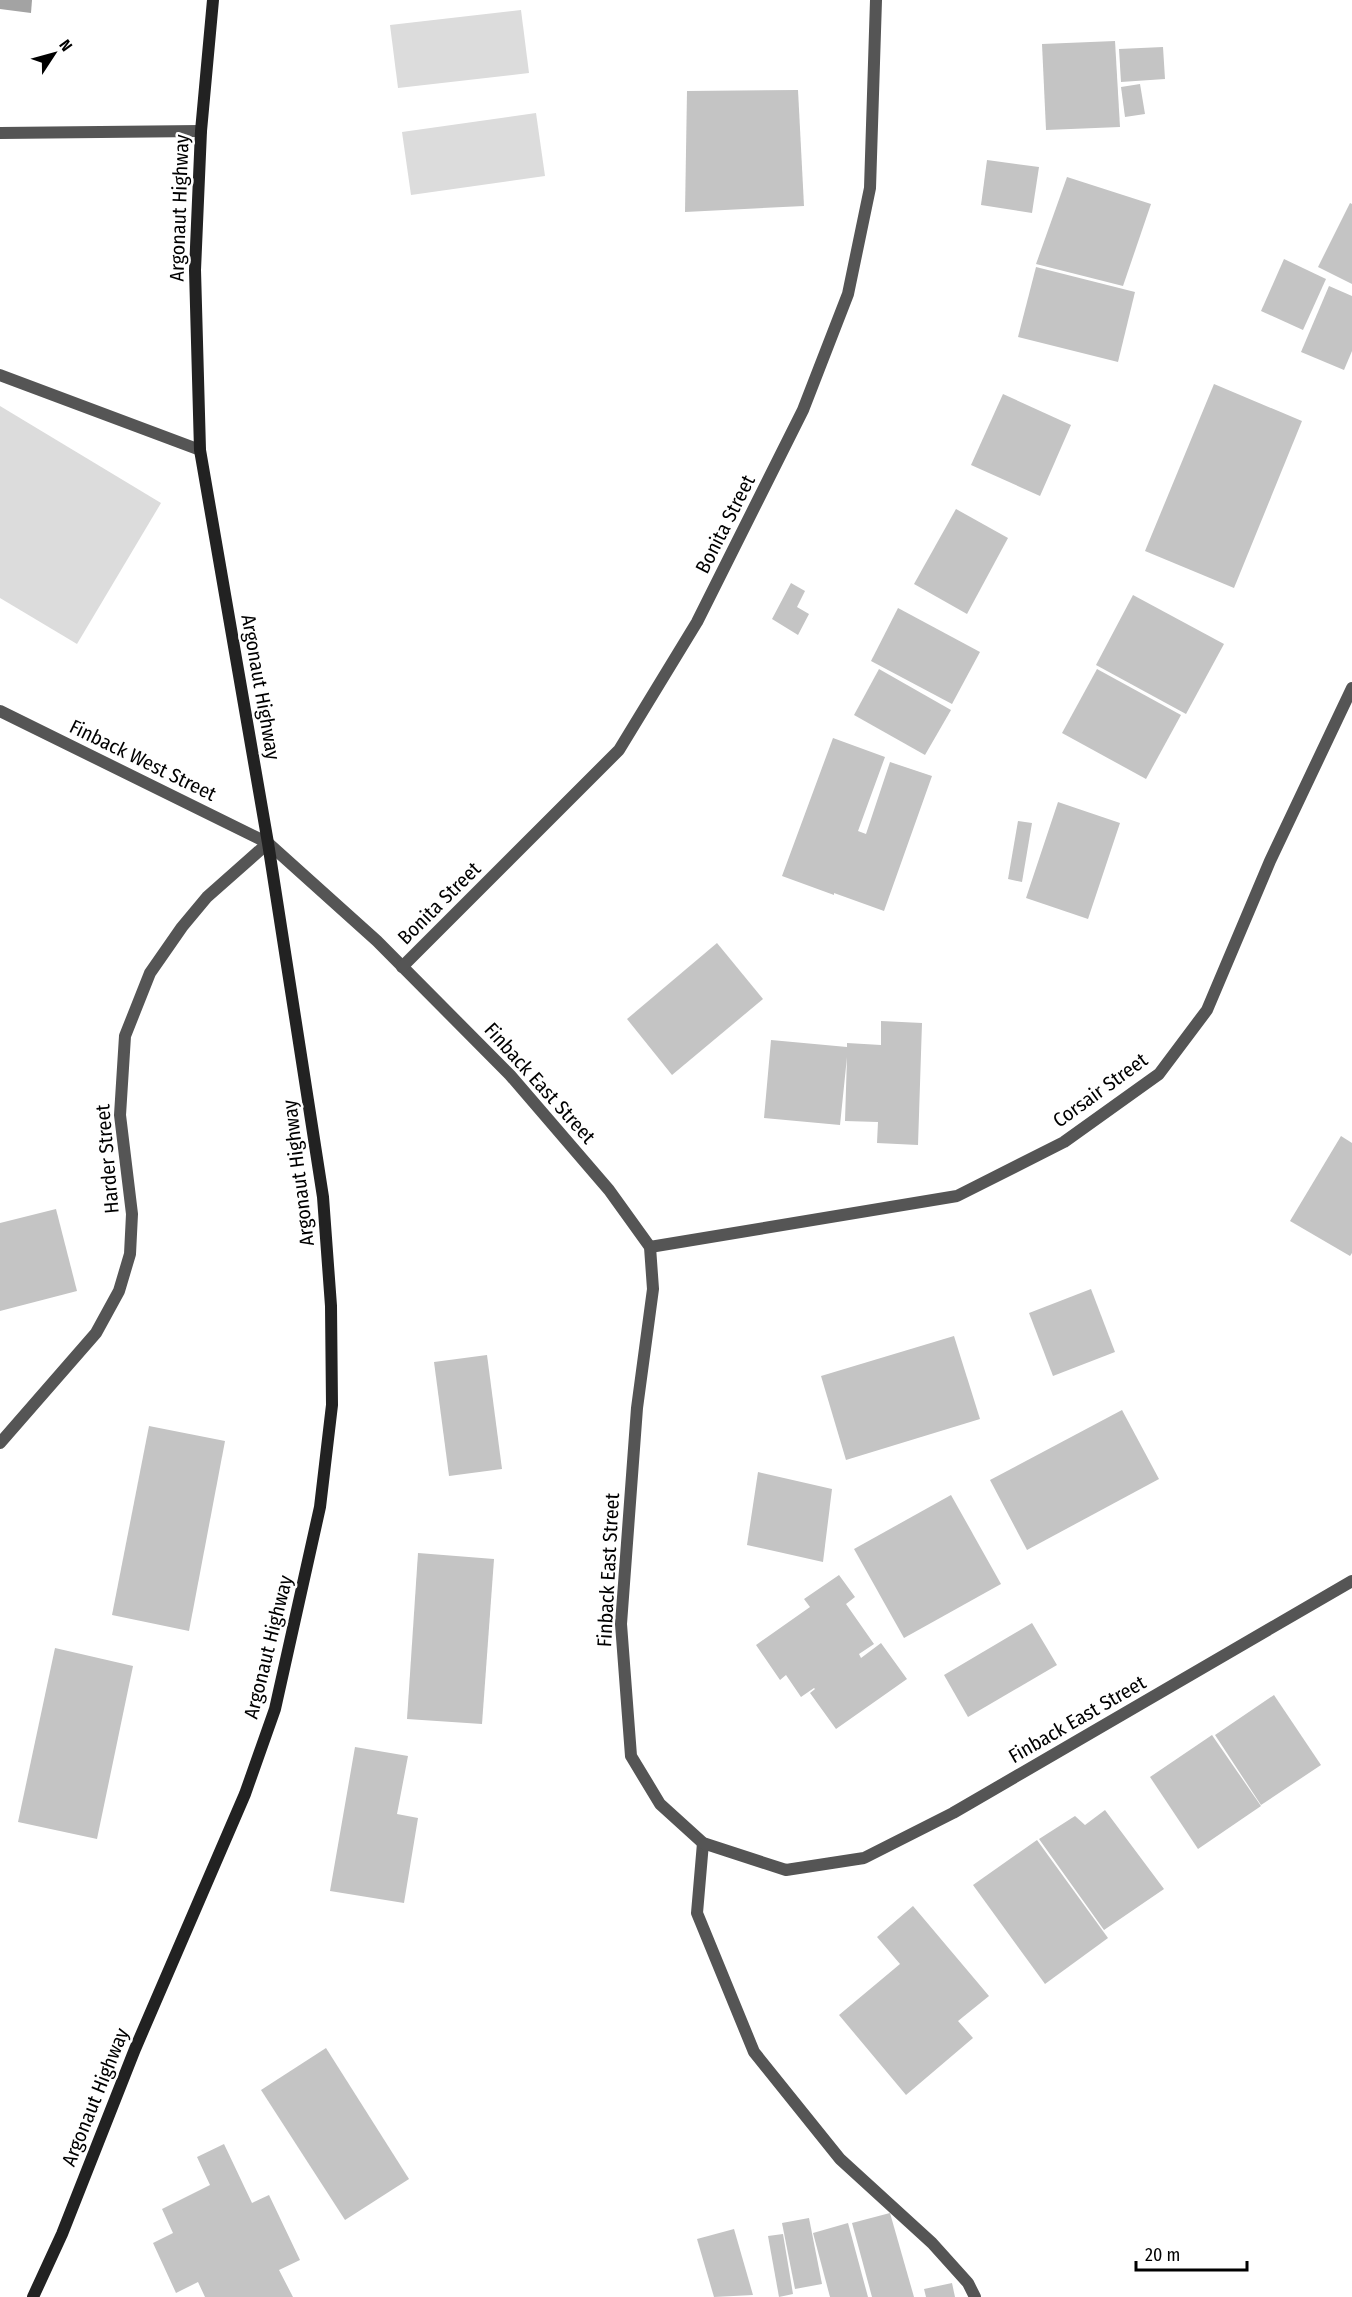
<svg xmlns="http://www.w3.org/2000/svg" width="1352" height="2297" font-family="'Fira Sans Condensed',sans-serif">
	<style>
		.green { fill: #dcdcdc }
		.water { fill: #a3a3a3 }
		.building { fill: #c4c4c4 }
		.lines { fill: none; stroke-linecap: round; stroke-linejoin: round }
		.lane { stroke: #555; stroke-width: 12 }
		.street { stroke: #555; stroke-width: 12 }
		.secondary { stroke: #222; stroke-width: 12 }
		.labels { text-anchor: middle; stroke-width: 5; stroke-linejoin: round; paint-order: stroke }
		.street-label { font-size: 20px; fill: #000; stroke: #fff }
	</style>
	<rect width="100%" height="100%" fill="#fff"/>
	<!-- green -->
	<g class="green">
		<path d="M521,10L529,73L398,88L390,25Z"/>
		<path d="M536,113L545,176L411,195L402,132Z"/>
		<path d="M0,406L161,503L77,644L0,598Z"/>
	</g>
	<!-- water -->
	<path class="water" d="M0,0H32L31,13L0,9Z"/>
	<!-- building -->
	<g class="building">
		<path d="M1115,41L1120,127L1046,130L1042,44Z"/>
		<path d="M1163,47L1165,79L1121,82L1119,49Z"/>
		<path d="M1140,84L1145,114L1125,117L1121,87Z"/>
		<path d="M798,90L804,206L685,212L687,91Z"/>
		<path d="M987,160L1039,167L1032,213L981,205Z"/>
		<path d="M1067,177L1151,204L1123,286L1036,264Z"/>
		<path d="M1350,203L1352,204V284L1318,267Z"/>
		<path d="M1284,259L1326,279L1303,330L1261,311Z"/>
		<path d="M1036,267L1135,292L1118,362L1018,337Z"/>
		<path d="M1329,286L1352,296V351L1344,370L1301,352Z"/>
		<path d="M1214,384L1302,421L1234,588L1145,551Z"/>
		<path d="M1003,394L1071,425L1040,496L971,465Z"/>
		<path d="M956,509L1008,538L967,614L914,584Z"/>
		<path d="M791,583L805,591L797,607L809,614L798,635L772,619Z"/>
		<path d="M1133,595L1224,644L1186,714L1096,665Z"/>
		<path d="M898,608L980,652L952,704L871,661Z"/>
		<path d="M879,669L951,710L925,755L854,715Z"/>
		<path d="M1097,669L1181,715L1146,779L1062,733Z"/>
		<path d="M833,738L885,757L858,831L866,834L890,762L932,776L884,911L834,893V895L782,876Z"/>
		<path d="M1058,802L1120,823L1088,919L1026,898Z"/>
		<path d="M1018,821L1032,823L1022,882L1008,879Z"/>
		<path d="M717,943L763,999L672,1075L627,1019Z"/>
		<path d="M881,1021L922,1023L918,1145L877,1143L878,1122L845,1121L847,1057L840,1125L764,1118L771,1040L847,1047V1043L881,1045Z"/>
		<path d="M1341,1136L1352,1143V1253L1350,1256L1290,1221Z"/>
		<path d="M56,1209L77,1291L0,1311V1223Z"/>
		<path d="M1091,1289L1115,1352L1053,1376L1029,1313Z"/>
		<path d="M954,1336L980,1419L846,1460L821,1376Z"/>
		<path d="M487,1355L502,1469L449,1476L434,1362Z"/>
		<path d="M1122,1410L1159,1479L1027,1550L990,1480Z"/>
		<path d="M149,1426L225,1441L189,1631L112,1615Z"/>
		<path d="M758,1472L832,1489L823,1562L747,1545Z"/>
		<path d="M951,1495L1001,1584L904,1638L854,1549Z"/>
		<path d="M418,1553L494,1559L482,1724L407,1719Z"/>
		<path d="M839,1575L855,1597L846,1604L874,1644L859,1654L861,1658L881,1643L907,1679L836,1729L810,1693L815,1689L814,1688L801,1697L786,1675L780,1680L756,1645L810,1607L804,1599Z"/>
		<path d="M1032,1623L1057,1665L968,1717L944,1675Z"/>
		<path d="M55,1648L133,1666L97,1839L18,1822Z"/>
		<path d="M1274,1695L1321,1765L1261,1805L1215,1735Z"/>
		<path d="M1212,1735L1261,1806L1198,1849L1150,1777Z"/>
		<path d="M355,1747L408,1756L397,1814L418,1818L404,1903L330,1891Z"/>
		<path d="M1105,1810L1164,1889L1104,1930L1039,1839L1075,1816L1085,1825Z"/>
		<path d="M1037,1840L1108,1938L1045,1984L973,1885Z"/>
		<path d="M913,1906L989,1996L958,2021L973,2038L906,2095L839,2015L900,1964L877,1937Z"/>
		<path d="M326,2048L409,2179L345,2220L261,2090Z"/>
		<path d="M224,2144L252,2203L269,2195L300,2260L279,2270L293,2297H205L198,2282L176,2293L153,2243L173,2233L162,2209L210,2185L197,2157Z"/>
		<path d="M890,2213L914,2297H872L852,2223Z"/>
		<path d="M809,2218L822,2284L795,2289L782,2223Z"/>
		<path d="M848,2223L868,2297H830L813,2233Z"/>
		<path d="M734,2229L753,2295L714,2297L697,2239Z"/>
		<path d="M783,2234L793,2294L779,2297L768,2236Z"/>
		<path d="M952,2283L955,2297H926L924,2289Z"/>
	</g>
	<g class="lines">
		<!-- lane -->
		<g class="lane">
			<path d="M0,133L201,131"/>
			<path d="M0,375L200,450"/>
			<path d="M703,1843L697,1913L754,2052L840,2159L932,2243L968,2283L975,2297"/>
		</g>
		<!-- street -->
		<g class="street">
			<path d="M0,711L268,843L377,941L510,1075L609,1190L650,1247L653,1289L637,1408L621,1624L631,1756L660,1804L703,1843L786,1870L864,1858L953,1813L1352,1581"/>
			<path d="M402,967L619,750L697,622L803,410L848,294L870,188L876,0"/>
			<path d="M650,1247L957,1196L1064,1142L1159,1074L1207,1010L1270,861L1352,688"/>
			<path d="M0,1443L96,1333L119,1291L130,1254L132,1214L120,1115L125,1036L150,973L182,927L207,897L268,843"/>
		</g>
		<!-- secondary -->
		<path class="secondary" d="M33,2297L62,2234L135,2049L245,1794L275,1709L320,1507L332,1405L331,1306L323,1197L268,843L200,450L195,270L201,131L213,0"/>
	</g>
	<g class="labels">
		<!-- street labels -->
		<g class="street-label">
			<text transform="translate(179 208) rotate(-88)" y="7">Argonaut Highway</text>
			<text transform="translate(725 524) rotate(-63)" y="7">Bonita Street</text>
			<text transform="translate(261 687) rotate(80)" y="7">Argonaut Highway</text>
			<text transform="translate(143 760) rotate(26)" y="7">Finback West Street</text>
			<text transform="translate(439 903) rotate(-45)" y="7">Bonita Street</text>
			<text transform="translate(540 1083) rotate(48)" y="7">Finback East Street</text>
			<text transform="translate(1100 1090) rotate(-36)" y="7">Corsair Street</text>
			<text transform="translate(107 1159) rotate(-95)" y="7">Harder Street</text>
			<text transform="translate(298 1173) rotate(-97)" y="7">Argonaut Highway</text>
			<text transform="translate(608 1570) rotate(-87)" y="7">Finback East Street</text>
			<text transform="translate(268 1647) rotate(-76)" y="7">Argonaut Highway</text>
			<text transform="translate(1077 1719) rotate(-30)" y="7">Finback East Street</text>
			<text transform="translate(95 2097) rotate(-68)" y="7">Argonaut Highway</text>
		</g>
	</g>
	<!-- north arrow -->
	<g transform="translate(54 54) rotate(54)" stroke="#ffffff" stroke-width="4.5" paint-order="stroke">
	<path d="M0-4.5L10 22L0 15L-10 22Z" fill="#000000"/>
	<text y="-9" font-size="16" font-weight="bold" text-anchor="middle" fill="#000000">N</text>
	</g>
	<!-- scale -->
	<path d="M1136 2261v9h111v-9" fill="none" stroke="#000000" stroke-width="3"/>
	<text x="1145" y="2261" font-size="18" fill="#000000" stroke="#ffffff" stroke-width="4.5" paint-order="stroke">20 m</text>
</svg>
